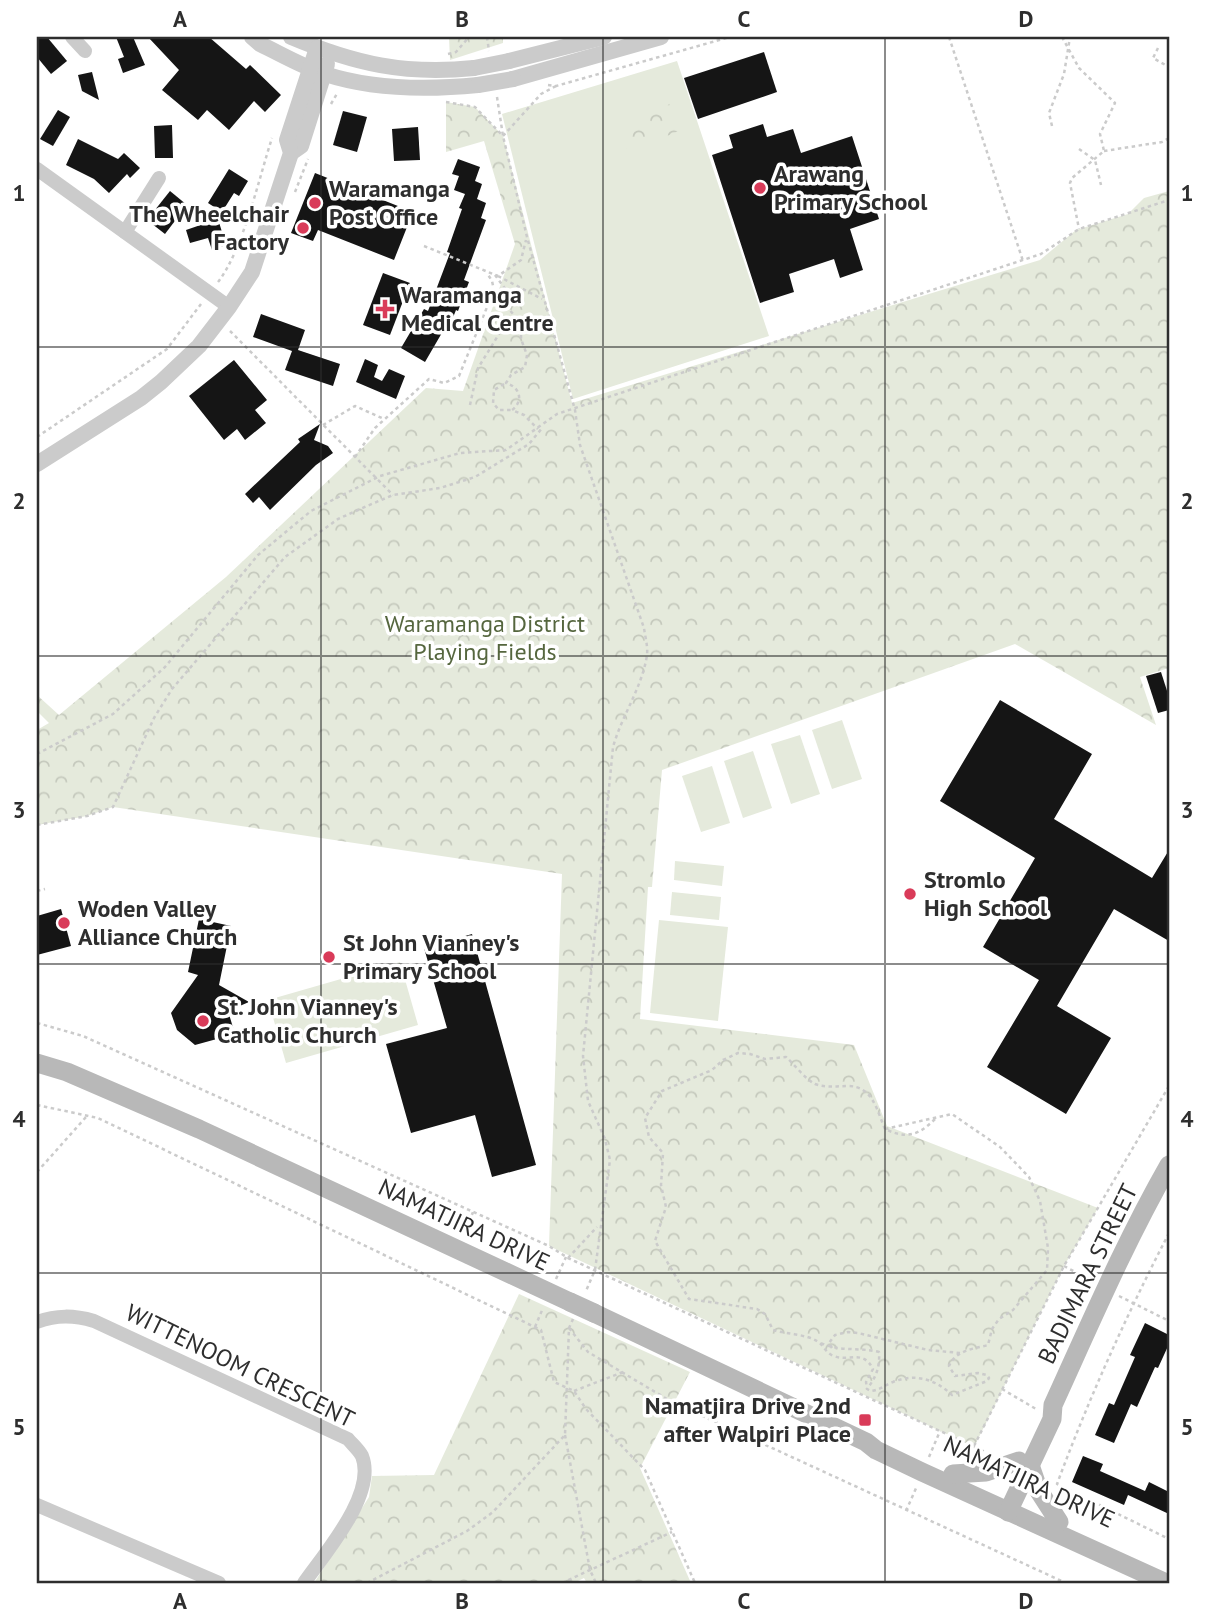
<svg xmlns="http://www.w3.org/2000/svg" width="1206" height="1620" font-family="'PT Sans',sans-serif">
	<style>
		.grass { fill: #e5eadc }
		.park { fill: url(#park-crowns) }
		.building { fill: #151515 }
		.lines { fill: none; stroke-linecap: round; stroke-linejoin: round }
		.path { stroke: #cbcbcb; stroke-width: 2.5; stroke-dasharray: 3.5 3.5; stroke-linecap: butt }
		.minor { stroke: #cbcbcb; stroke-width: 14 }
		.tertiary { stroke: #cbcbcb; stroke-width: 16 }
		.secondary { stroke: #b8b8b8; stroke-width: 19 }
		.tertiary-bridge { stroke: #cbcbcb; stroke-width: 16 }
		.secondary-bridge { stroke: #b8b8b8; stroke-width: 19 }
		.grid { fill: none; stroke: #2e2e2e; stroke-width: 2; stroke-opacity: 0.55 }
		.poi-dot { fill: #d93b59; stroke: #fff; stroke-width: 2.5 }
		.labels { text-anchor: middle; stroke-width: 7; stroke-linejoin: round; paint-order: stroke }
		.poi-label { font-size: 24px; font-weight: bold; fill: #2e2e2e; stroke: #fff; text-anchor: start }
		.park-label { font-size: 24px; fill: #55663e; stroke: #fff }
		.street-label { font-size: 24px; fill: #2e2e2e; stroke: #fff }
		.neatline { fill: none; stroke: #2e2e2e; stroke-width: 2.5 }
		.grid-label { font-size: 23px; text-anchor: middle; font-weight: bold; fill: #2e2e2e }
	</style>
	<defs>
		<pattern id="park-crowns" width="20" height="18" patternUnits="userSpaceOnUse" patternTransform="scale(1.75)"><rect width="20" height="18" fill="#e5eadc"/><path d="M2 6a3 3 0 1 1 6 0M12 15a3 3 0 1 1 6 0" fill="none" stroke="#c5c9bd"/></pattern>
	</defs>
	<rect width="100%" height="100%" fill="#fff"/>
	<!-- grass -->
	<g class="grass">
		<path d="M677,61L769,336L573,399L502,114Z"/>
		<path d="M842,720L862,779L832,789L812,730Z"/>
		<path d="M800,735L820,794L791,804L771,744Z"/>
		<path d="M753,751L772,808L743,818L724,761Z"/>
		<path d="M712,766L730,823L701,832L682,776Z"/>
		<path d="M675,861L724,866L722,886L674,880Z"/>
		<path d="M672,892L721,897L719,920L670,915Z"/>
		<path d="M659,920L728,927L718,1021L650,1013Z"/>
		<path d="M400,962L418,1025L286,1063L268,1000Z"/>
	</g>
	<!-- park -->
	<g class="park">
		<path d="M449,37H503V43L450,60Z"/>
		<path d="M446,102L475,107L503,136L572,403L1040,260L1076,230L1128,214L1144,198L1169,191V668L1140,677L1156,725L1015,644L662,770L652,887H648L640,1019L854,1045L887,1126L1098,1208L1064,1266L974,1447L549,1246L562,874L113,807L87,816L37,825V730L49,723L37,711V695L59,715L226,577L426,388L463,391L515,244L484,141L446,152Z"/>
		<path d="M674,102L685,128L629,153L617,128Z"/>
		<path d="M519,1294L690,1372L640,1468L691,1583H587L584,1578L574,1583H314L369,1497L372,1476L434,1475Z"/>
	</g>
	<!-- building -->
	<g class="building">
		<path d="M37,37H47L67,61L51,74L37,57Z"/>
		<path d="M116,37H133L145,65L123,73L118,59L124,57Z"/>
		<path d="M148,37H209L246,69L250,65L281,95L265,112L254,101L229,130L207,110L198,120L162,90L179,70Z"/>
		<path d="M764,52L777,92L698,119L684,78Z"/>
		<path d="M92,72L99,100L82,91L78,75Z"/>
		<path d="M58,110L70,117L53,146L40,139Z"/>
		<path d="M343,111L367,117L357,152L333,145Z"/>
		<path d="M763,124L767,137L793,129L801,153L852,136L879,219L850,229L863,270L840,278L834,259L789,274L794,292L760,303L712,155L733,148L729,135Z"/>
		<path d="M172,125L173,158H155L154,126Z"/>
		<path d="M418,127L420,160L394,161L392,129Z"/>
		<path d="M78,139L118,159L124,153L140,168L130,178L127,174L109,193L94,179L66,165Z"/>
		<path d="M458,159L480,167L475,181L482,184L477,199L486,203L481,218L486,220L464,280L469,282L458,311L456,310L452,320L450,319L425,362L401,348L424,309L428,311L450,253L447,252L462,209L459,208L465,194L454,190L459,176L452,174Z"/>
		<path d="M229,169L248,181L239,196L234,193L222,212L208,203Z"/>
		<path d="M315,173L413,212L394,260L318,230L313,241L291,233Z"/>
		<path d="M170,191L187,205L165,234L147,220Z"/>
		<path d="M218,219L226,245L212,250L208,238L190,243L186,230Z"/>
		<path d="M383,273L410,283L390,335L363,325Z"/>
		<path d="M261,314L305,330L298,350L340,364L333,386L285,370L292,351L253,337Z"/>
		<path d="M365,359L378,365L374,377L382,381L389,369L405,376L396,399L356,382Z"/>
		<path d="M234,360L267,400L255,410L266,423L245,440L237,429L224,440L189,396Z"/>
		<path d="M320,424L314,440L328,446L333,453L316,465L270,510L259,497L253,503L245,494L300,442L298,439Z"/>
		<path d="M1161,672L1169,697V710L1158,713L1146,676Z"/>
		<path d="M1000,700L1092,754L1054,819L1152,878L1169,850V941L1114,909L1057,1006L1111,1038L1066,1114L987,1067L1039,980L983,947L1035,858L940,801Z"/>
		<path d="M61,909L71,946L37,955V916Z"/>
		<path d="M199,919L231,926L219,985L249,1002L228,1011L235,1034L195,1045L177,1030L171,1013L198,975L188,972Z"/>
		<path d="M472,934L536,1165L492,1177L475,1115L411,1133L386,1044L447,1028L424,948Z"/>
		<path d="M1145,1323L1169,1335V1344L1158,1368L1155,1367L1137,1407L1131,1404L1114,1443L1095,1435L1109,1403L1114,1405L1135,1357L1130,1355Z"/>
		<path d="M1083,1456L1103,1464L1100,1471L1145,1491L1149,1482L1169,1492V1514L1128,1495L1124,1505L1072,1482Z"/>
	</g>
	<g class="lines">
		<!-- path -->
		<g class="path">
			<path d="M487,37L489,51"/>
			<path d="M522,37H530"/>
			<path d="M949,37L1023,261"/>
			<path d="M1062,37L1079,68L1115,103L1100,134L1104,151L1072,178L1070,183L1079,229"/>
			<path d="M1158,48L1153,58L1169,67"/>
			<path d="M448,54L456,52L469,37"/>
			<path d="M548,85L556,86L730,37"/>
			<path d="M497,97L503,136L527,237L575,410L580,445L644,628C645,636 648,646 647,655C642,688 622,715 613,747L583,1056L588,1101L605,1139L610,1160L595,1270L586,1291"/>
			<path d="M446,102L475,107L503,136"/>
			<path d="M331,104L338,92"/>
			<path d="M1052,126L1049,113L1064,74L1070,37"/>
			<path d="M503,136L541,94L556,86"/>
			<path d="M1079,149L1095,160L1101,185"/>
			<path d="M1104,151L1162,142L1169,138"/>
			<path d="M295,192L308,159"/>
			<path d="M424,246L498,276L521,260L526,240"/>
			<path d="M495,275L509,294L507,307L521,323V339L527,355L525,367L511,375L506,383C520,387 524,401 512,410L524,415L538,429"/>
			<path d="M498,276L542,299"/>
			<path d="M218,282C243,250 259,178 272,138"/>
			<path d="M230,331L393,495"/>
			<path d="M504,384L494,390L493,403L499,410H512"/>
			<path d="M470,405L478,368L504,326H521"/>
			<path d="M323,425L355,406L384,419"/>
			<path d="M37,437L167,349L201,304"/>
			<path d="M355,457L375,428L429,379L444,383L459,376L494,290L492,281L487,273"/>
			<path d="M37,754L113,714L165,667L258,555L311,511L380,476L460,453L506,450L557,414L1041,254L1079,229L1169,200"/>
			<path d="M37,825L87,816L113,807L154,718L172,689L285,557L338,519L367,506L393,495L440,488L475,477L529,444L543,427"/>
			<path d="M37,891L45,889"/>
			<path d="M37,1023L83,1036L549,1246L568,1258L983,1451L985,1454"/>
			<path d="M37,1105L98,1118L541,1330L554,1382L574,1391L586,1409L645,1470L695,1583"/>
			<path d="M885,1129L952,1114L1000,1147L1029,1177L1040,1201L1048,1248L1047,1270L1013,1310L999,1319L992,1329L988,1345C973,1349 956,1350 949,1366L955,1376L978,1373L987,1375L989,1378L987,1381L952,1395C935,1379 915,1373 893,1382C885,1385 880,1390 871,1391L867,1389L866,1382L873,1369C863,1349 849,1362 834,1356C825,1353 824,1345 817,1341C805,1334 786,1334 773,1330L765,1314L757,1309L689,1299L655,1241L666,1207L661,1185L663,1153L649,1137L645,1118L662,1091L712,1070L723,1060L738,1053L750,1054L765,1059L786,1057C795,1065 805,1079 815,1084C827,1088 837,1086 848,1086C873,1086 877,1111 885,1129C906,1139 918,1136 935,1119"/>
			<path d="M37,1172L86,1117"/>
			<path d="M1169,1233C1127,1314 1089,1398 1057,1484L1169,1539"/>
			<path d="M464,1235L473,1212"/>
			<path d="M568,1258L597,1227"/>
			<path d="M1064,1266L1092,1281"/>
			<path d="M556,1279L566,1257"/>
			<path d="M1119,1296L1169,1321"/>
			<path d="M535,1327L543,1308"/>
			<path d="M569,1328L588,1352L672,1402L1066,1583"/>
			<path d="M821,1343C839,1352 859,1347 879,1352C880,1368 876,1377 867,1389"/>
			<path d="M832,1348L829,1343L835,1335L848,1332L858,1333L928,1350L960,1353"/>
			<path d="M1002,1389L1036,1409"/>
			<path d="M574,1391L623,1372"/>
			<path d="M565,1435L590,1570L596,1583"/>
			<path d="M974,1446L1064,1266L1169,1086"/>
			<path d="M929,1457L940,1431"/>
			<path d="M906,1511L917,1486"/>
			<path d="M367,1583L467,1531L493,1512L565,1435L569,1328L573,1319"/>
			<path d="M562,1583L672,1532"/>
		</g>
		<!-- minor -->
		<g class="minor">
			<path d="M72,37L85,51"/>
			<path d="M37,169L229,307"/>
			<path d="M125,232L159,178"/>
			<path d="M37,1322C57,1315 73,1315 94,1321L348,1439C352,1444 359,1450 362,1456C377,1494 325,1553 304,1583"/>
			<path d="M37,1505L219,1583"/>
		</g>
		<!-- tertiary -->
		<g class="tertiary">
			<path d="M252,37L260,44C281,54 303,67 325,74C374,90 427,90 478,85"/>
			<path d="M291,37C355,64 405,75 474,68"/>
			<path d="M509,61L604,37"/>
			<path d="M513,79L661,37"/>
			<path d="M291,153L301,146L327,64"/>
			<path d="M37,464L141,398L161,382L199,346L229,307L252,272L291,153L287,140L317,48"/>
		</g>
		<!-- secondary -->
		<g class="secondary">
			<path d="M37,1063L67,1072L199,1129L570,1302"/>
			<path d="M594,1313L866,1442L876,1450L922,1472L1166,1583"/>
			<path d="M1030,1465L1039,1491L1059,1522"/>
			<path d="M953,1474L986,1472L1019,1461"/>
			<path d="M1008,1512L1052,1419L1053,1405C1090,1324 1125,1242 1169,1165"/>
		</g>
		<!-- tertiary-bridge -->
		<g class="tertiary-bridge">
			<path d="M474,68L509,61"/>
			<path d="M478,85L513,79"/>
		</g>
		<!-- secondary-bridge -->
		<path class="secondary-bridge" d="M570,1302L594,1313"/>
	</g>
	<!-- grid -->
	<path class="grid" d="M321,37V1583M603,37V1583M885,37V1583M37,347H1169M37,656H1169M37,964H1169M37,1273H1169"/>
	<!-- markers -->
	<g class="poi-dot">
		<circle cx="760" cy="188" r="7"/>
		<circle cx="315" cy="203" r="7"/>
		<circle cx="303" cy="228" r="7"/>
		<path d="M381.5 298.5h7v7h7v7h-7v7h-7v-7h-7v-7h7z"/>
		<circle cx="910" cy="894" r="7"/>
		<circle cx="64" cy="923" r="7"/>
		<circle cx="329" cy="957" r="7"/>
		<circle cx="203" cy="1021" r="7"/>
		<rect x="858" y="1413" width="14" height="14" rx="3.5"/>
	</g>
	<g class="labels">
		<!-- poi labels -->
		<g class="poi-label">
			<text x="774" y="182">Arawang<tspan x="774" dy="28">Primary School</tspan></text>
			<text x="329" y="197">Waramanga<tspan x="329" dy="28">Post Office</tspan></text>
			<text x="289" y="222" text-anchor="end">The Wheelchair<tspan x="289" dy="28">Factory</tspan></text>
			<text x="401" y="303">Waramanga<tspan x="401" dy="28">Medical Centre</tspan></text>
			<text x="924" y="888">Stromlo<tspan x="924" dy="28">High School</tspan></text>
			<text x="78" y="917">Woden Valley<tspan x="78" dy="28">Alliance Church</tspan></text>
			<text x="343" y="951">St John Vianney's<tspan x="343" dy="28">Primary School</tspan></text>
			<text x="217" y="1015">St. John Vianney's<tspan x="217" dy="28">Catholic Church</tspan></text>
			<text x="851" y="1414" text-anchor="end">Namatjira Drive 2nd<tspan x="851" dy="28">after Walpiri Place</tspan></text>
		</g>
		<!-- park labels -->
		<g class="park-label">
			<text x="485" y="632">Waramanga District<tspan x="485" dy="28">Playing Fields</tspan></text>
		</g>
		<!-- street labels -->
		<g class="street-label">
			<text transform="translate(464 1225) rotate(25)" y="8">NAMATJIRA DRIVE</text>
			<text transform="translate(1088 1274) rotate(-64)" y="8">BADIMARA STREET</text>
			<text transform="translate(240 1366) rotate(26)" y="8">WITTENOOM CRESCENT</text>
			<text transform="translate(1029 1482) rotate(25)" y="8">NAMATJIRA DRIVE</text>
		</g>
	</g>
	<!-- border -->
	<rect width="1206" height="1620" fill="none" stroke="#ffffff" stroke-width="77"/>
	<rect x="38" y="38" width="1130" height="1544" class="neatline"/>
	<g class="grid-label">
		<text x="180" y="27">A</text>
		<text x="462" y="27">B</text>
		<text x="744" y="27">C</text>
		<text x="1026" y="27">D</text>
		<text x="19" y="201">1</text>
		<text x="1187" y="201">1</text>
		<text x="19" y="509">2</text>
		<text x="1187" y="509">2</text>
		<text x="19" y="818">3</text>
		<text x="1187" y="818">3</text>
		<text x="19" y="1127">4</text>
		<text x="1187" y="1127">4</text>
		<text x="19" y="1435">5</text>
		<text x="1187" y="1435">5</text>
		<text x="180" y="1609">A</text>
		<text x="462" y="1609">B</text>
		<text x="744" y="1609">C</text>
		<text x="1026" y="1609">D</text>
	</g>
</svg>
